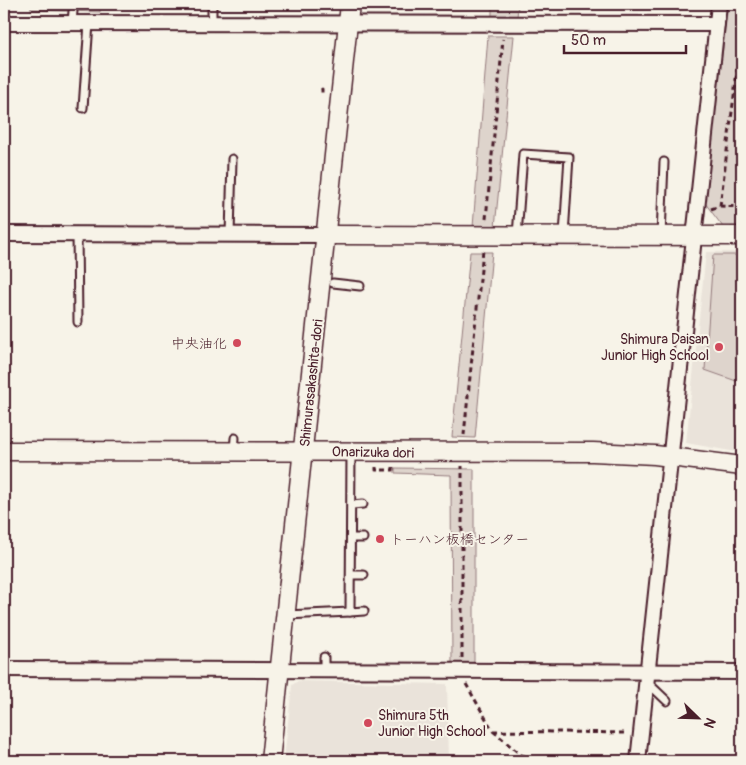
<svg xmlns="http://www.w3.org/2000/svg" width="746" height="765" font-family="Pangolin,'Klee One',sans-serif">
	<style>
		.built { fill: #eae3da }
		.green { fill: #ded4cc; stroke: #947a7c }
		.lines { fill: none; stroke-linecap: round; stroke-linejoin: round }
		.service-casing { stroke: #4a1f2b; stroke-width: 11 }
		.minor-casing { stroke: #4a1f2b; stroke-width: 18 }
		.tertiary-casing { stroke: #4a1f2b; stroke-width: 21 }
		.path { stroke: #4a1f2b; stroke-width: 3; stroke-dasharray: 5 4; stroke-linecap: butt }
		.service { stroke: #f7f3e8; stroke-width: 7 }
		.minor { stroke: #f7f3e8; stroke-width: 14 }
		.tertiary { stroke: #f7f3e8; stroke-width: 18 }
		.poi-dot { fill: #d1495b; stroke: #f7f3e8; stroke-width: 2 }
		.labels { text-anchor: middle; stroke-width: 4; stroke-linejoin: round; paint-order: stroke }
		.poi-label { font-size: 14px; fill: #4a1f2b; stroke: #f7f3e8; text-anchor: end }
		.street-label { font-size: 14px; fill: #4a1f2b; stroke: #f7f3e8 }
	</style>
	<rect width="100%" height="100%" fill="#f7f3e8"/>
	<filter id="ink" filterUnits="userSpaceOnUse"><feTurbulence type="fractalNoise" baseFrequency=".02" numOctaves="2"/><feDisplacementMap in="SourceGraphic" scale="10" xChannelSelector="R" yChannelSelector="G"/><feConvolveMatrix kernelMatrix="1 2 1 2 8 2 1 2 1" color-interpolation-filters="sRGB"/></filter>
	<g filter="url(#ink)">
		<!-- built -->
		<g class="built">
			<path d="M706,252H742V453L686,443Z"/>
			<path d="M298,681L447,684L449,761H284L292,685Z"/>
		</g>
		<!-- green -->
		<g class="green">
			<path d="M31,4H100V12L31,10Z"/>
			<path d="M492,4H518L517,18L492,17Z"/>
			<path d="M728,4H742V227H723L705,203Z"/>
			<path d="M488,36H514L495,227H473Z"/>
			<path d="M470,252H492L475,438L452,437Z"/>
			<path d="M713,255H742V383L705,370Z"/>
			<path d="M395,468L474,469V664H452L451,475L395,473Z"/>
		</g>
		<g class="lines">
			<defs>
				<g id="service">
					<path d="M212,4V24"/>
					<path d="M72,23L73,11"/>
					<path d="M83,108L89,23"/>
					<path d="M77,233L78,322"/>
					<path d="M230,235L232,159"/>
					<path d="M517,236L523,154L569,157L564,235"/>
					<path d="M661,236L664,162"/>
					<path d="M333,283L360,286"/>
					<path d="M234,451L235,438"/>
					<path d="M351,452L350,612L364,611"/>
					<path d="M352,505L363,504"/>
					<path d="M351,538H363"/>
					<path d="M351,575H364"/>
					<path d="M286,615L350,612"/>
					<path d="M324,671V657"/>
					<path d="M648,683L667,701"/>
				</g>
				<g id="minor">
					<path d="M4,23L717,24"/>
					<path d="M4,234L326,235"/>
					<path d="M4,669L742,672"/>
					<path d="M638,761L719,4"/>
				</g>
				<g id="tertiary">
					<path d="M326,235L742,236"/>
					<path d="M4,451L593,452L655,455L742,466"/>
					<path d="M270,761L350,4"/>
				</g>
			</defs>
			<!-- service casing -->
			<use href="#service" class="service-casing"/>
			<!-- minor casing -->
			<use href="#minor" class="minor-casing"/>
			<!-- tertiary casing -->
			<use href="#tertiary" class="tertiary-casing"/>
			<!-- path -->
			<g class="path">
				<path d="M321,90L322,89V95"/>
				<path d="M720,206L742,33"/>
				<path d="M711,209L720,206L742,207"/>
				<path d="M486,219L503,39"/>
				<path d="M464,435L483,250"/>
				<path d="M376,467V470H393V467"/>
				<path d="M462,658V466"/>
				<path d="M466,684L493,731L521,755L546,761"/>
				<path d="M493,731L627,733"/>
			</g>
			<!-- service -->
			<use href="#service" class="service"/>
			<!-- minor -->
			<use href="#minor" class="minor"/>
			<!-- tertiary -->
			<use href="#tertiary" class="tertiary"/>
		</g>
	</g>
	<!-- markers -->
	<g class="poi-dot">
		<circle cx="237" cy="343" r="5"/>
		<circle cx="719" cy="347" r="5"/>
		<circle cx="380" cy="539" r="5"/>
		<circle cx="368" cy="723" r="5"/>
	</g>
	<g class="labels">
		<!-- poi labels -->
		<g class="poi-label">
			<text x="709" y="344">Shimura Daisan<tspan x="709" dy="16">Junior High School</tspan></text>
			<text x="227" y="348">中央油化</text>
			<text x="390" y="544" text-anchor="start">トーハン板橋センター</text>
			<text x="378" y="720" text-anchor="start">Shimura 5th<tspan x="378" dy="16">Junior High School</tspan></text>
		</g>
		<!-- street labels -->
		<g class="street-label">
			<text transform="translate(311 383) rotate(-84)" y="5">Shimurasakashita-dori</text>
			<text transform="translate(373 452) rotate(1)" y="5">Onarizuka dori</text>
		</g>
	</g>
	<!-- margin -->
	<rect width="746" height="765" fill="none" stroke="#f7f3e8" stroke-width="20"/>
	<rect x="10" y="10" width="726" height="745" fill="none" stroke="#4a1f2b" stroke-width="2" filter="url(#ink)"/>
	<!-- north arrow -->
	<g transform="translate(698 718) rotate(113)" stroke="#f7f3e8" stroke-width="4" paint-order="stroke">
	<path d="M0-4L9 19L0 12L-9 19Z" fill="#4a1f2b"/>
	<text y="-8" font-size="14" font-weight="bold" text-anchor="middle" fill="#4a1f2b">N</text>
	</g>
	<!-- scale -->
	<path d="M564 45v8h122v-8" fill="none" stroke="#4a1f2b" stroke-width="2.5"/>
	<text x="571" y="45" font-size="15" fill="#4a1f2b" stroke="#f7f3e8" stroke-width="4" paint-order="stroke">50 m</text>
</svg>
